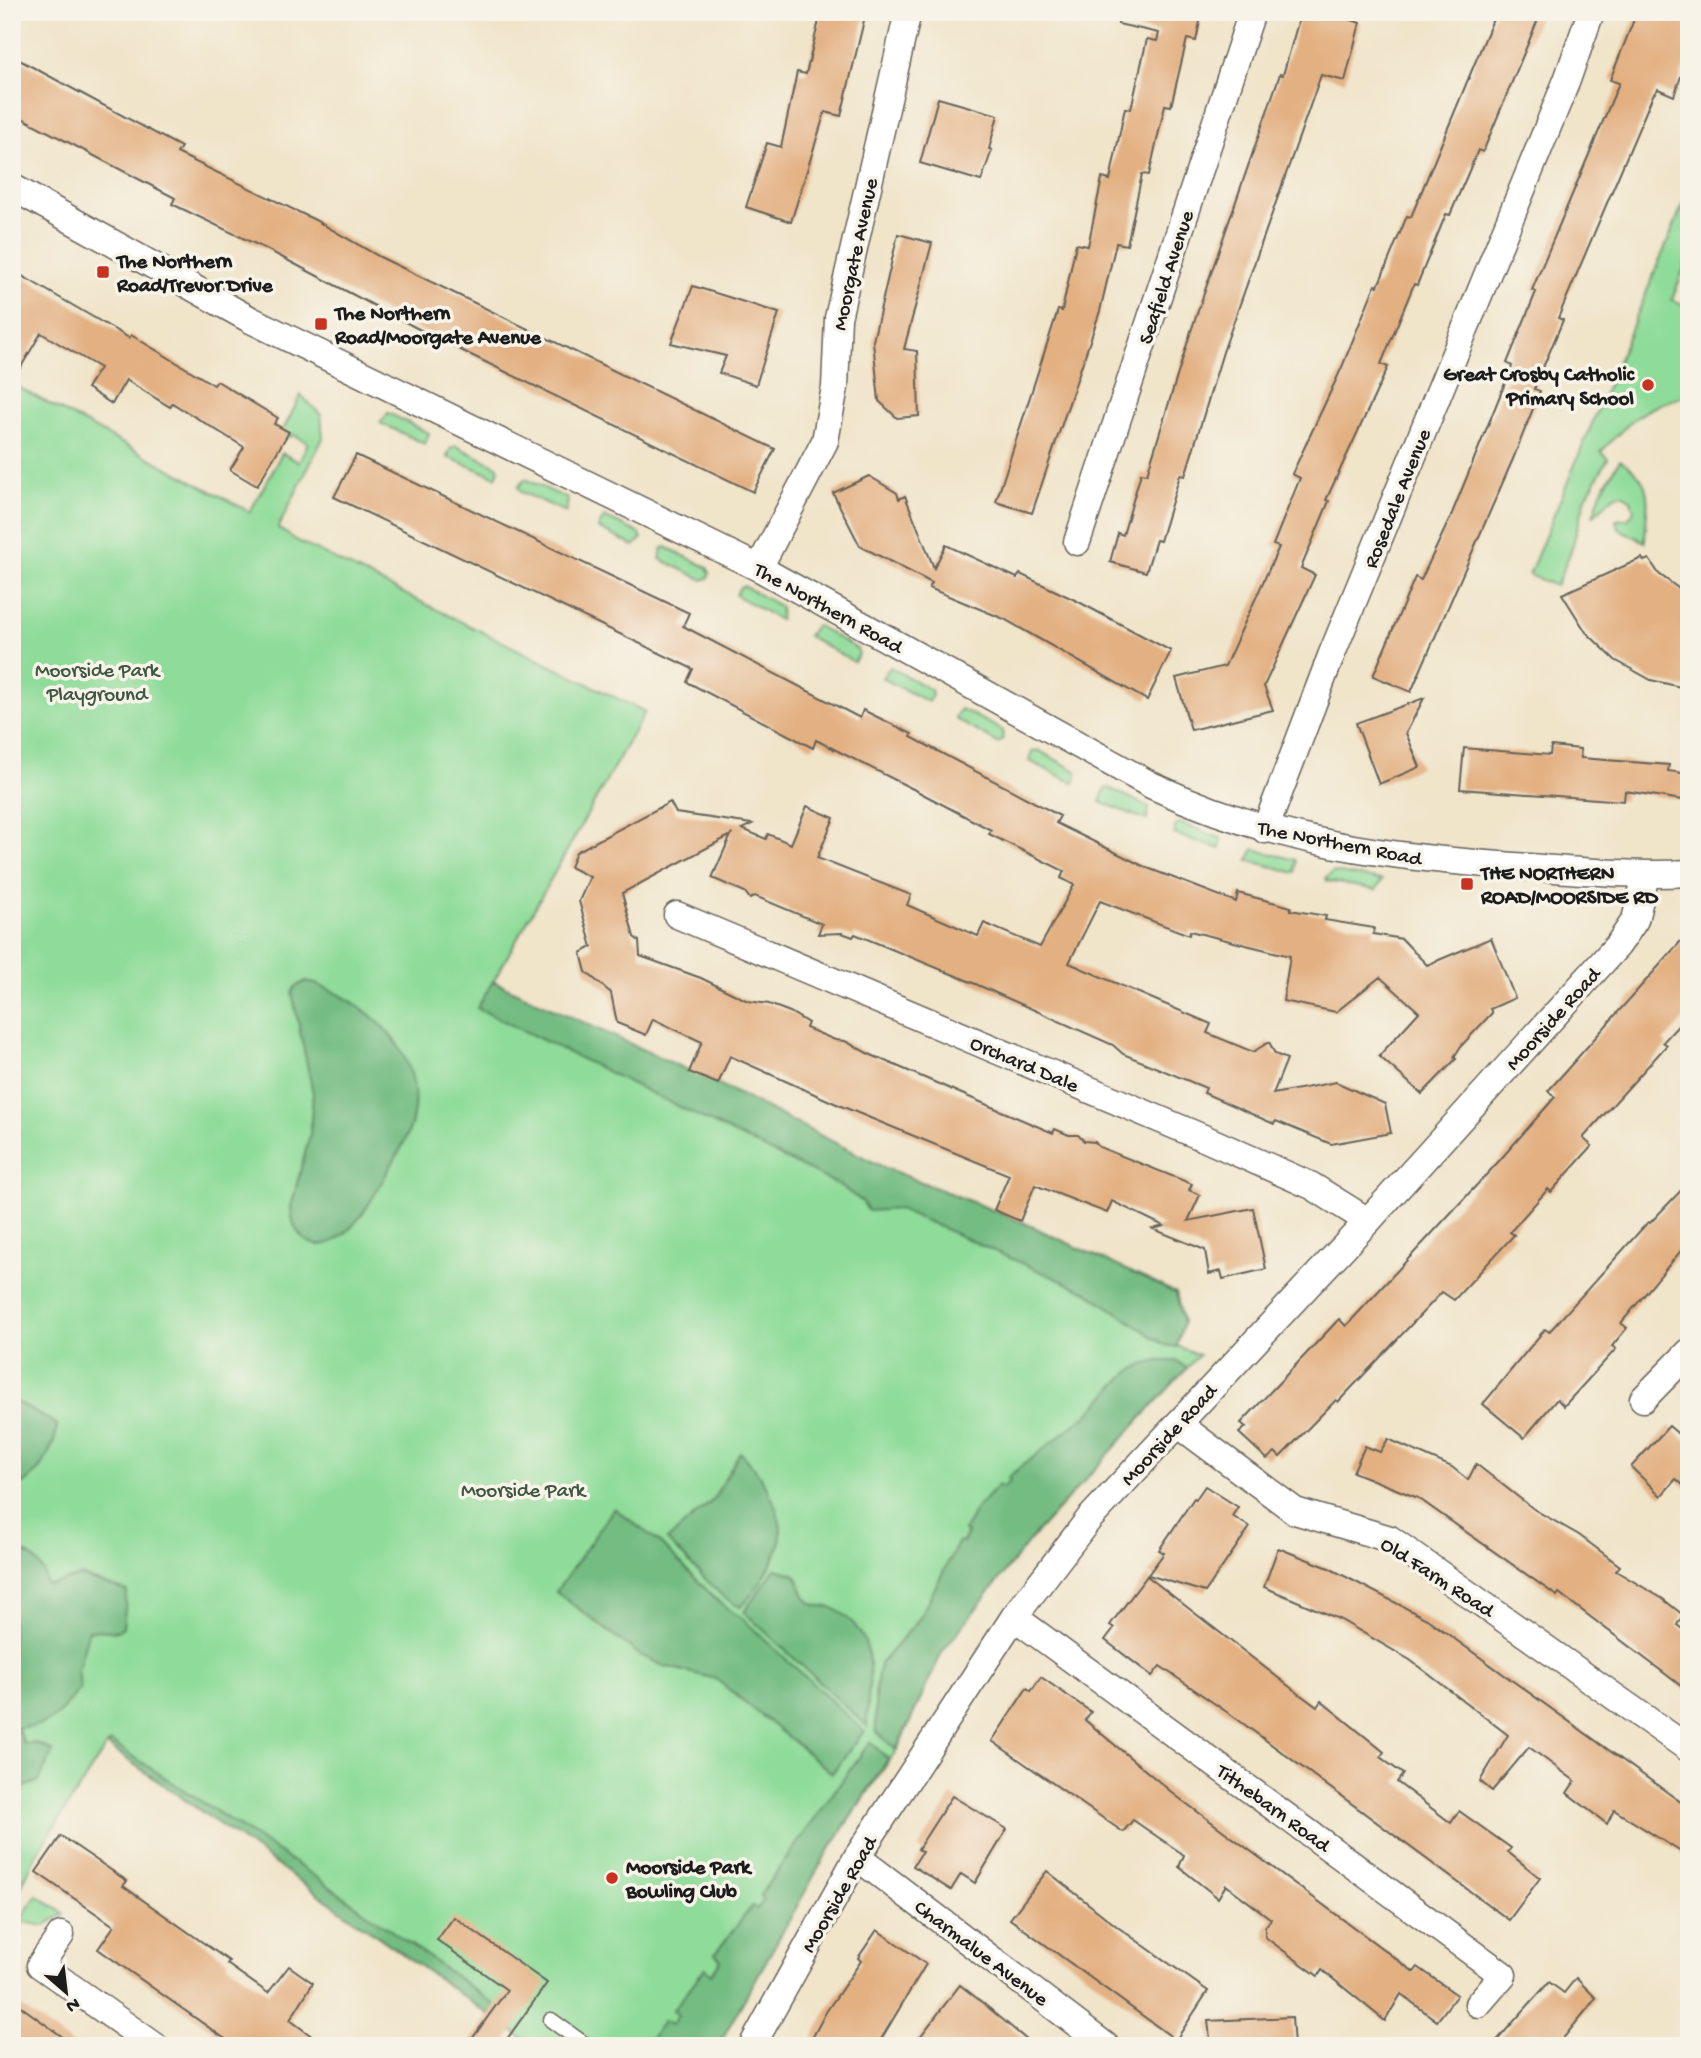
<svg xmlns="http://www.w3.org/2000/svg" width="1701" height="2058" font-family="'Gochi Hand',sans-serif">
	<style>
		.green { fill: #8fdc9a; stroke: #567c5b; stroke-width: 2 }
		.forest { fill: #73bc82; stroke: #486c4f; stroke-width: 2 }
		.building { fill: #e3b082 }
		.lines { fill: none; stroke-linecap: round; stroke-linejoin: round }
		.service-casing { stroke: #666259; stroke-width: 17 }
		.minor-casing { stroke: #666259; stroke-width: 29 }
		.service { stroke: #fff; stroke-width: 14 }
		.minor { stroke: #fff; stroke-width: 26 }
		.poi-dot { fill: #c8321e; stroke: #f7f3e8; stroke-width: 2.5 }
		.labels { text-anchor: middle; stroke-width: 7; stroke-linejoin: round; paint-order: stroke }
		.street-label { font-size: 21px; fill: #1c1c1c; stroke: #f7f3e8 }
		.poi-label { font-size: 21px; font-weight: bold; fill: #1c1c1c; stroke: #f7f3e8; text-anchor: start }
		.park-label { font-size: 21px; fill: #3e5642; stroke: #f7f3e8 }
	</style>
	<rect width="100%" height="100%" fill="#f7f3e8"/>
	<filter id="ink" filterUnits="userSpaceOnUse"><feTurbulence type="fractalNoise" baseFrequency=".0143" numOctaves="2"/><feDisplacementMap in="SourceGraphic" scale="14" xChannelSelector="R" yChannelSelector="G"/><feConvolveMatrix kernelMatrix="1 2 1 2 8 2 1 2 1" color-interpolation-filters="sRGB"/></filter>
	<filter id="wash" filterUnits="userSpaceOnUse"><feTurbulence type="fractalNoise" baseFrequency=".00686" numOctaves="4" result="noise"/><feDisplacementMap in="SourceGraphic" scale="28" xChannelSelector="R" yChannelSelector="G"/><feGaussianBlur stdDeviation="1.57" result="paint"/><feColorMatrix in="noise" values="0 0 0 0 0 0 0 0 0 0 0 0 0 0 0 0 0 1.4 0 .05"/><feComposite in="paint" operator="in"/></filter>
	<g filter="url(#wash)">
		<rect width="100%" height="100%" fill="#f0e4c9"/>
		<!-- green -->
		<g class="green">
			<path d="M1689,190V255L1672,300L1689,307V395C1647,404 1629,421 1601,452L1608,459L1586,497L1571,551L1556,586L1529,575Z"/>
			<path d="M12,384L250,512L282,453L299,462L308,443L294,435L290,437L282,432L301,395L321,415L323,438L278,528L299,542L645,712L493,982L718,1084L883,1167L1020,1221L1176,1293L1183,1323L1177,1346L1199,1355L1031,1539L942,1652L898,1748L828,1851L718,2046H534L107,1745L36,1855L12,1905Z"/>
			<path d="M388,413L429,433L425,444L380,423Z"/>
			<path d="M456,446L497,466L499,470L496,477L447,457L451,448Z"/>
			<path d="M1620,460C1659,484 1645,505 1645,542L1619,529L1616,520L1628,519L1634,511L1631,500L1623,494L1614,496L1593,516L1601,492Z"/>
			<path d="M525,479L568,499L566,512L521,492L518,487Z"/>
			<path d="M604,517L639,533L642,538L634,546L598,528Z"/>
			<path d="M666,547L707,567L710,573L708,578L703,580L660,559L662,549Z"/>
			<path d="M744,586L781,607L780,620L736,595L739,588Z"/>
			<path d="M816,625L857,649L859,654L854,662L808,636Z"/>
			<path d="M890,667L931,690L932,695L928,702L882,678Z"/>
			<path d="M961,709L1002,730L1003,740L998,743L957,720L955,717Z"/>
			<path d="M1038,750L1078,772L1074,783L1029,761L1032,752Z"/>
			<path d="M1109,788L1149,807L1147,820L1100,802L1105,789Z"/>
			<path d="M1180,823L1221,838L1220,849L1174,834L1176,825Z"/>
			<path d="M1254,849L1296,860L1295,873L1248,860Z"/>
			<path d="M1333,872L1382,880L1376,890L1327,881L1326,878Z"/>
			<path d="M37,1895L64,1914L44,1926L19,1921Z"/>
		</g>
		<!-- forest -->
		<g class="forest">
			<path d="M306,981C365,998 428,1052 412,1121C407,1141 394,1160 384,1178C373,1198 358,1225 339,1238C312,1256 291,1235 291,1207L310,1134L313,1093L292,993L295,987Z"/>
			<path d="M493,981L718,1084L883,1167L1020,1221L1176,1293L1183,1323L1177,1347L1165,1345L1087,1292L899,1209L868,1211L863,1202L837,1184L477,1008Z"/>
			<path d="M1158,1361H1176L1187,1368L1031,1539L942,1652L896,1750L876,1731L875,1692L880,1664L919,1619L959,1541L963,1542L968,1533L964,1531L975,1510L998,1485L1002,1488L1010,1481L1008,1477L1089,1413L1125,1375L1142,1365Z"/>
			<path d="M12,1400L57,1424C58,1444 35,1486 12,1487Z"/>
			<path d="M740,1452C759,1471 780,1504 781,1532C781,1554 756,1593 740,1607L723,1597L667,1540L713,1500Z"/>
			<path d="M614,1508L659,1542L719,1602L745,1621L864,1731L832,1773L716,1679L664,1666L640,1655L556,1592Z"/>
			<path d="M12,1548C30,1552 44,1564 46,1583L50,1585L81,1576L127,1591L123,1627L117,1631L89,1630L78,1669L80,1688C61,1712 50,1730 17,1727L24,1744L37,1743L53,1751L39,1781L12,1792Z"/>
			<path d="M775,1569L794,1574C802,1582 801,1594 810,1602C817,1609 827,1604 835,1609C883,1637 867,1680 867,1726L744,1612Z"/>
			<path d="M111,1742L319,1879L494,2004L488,2014L107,1745Z"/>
			<path d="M870,1742L888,1759L828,1851L718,2046H644L664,2021L671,2025L678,2015L673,2010L705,1968L711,1974L721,1960L715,1954L752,1906L757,1909L764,1900L760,1895Z"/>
		</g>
		<g id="blocks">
			<!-- building -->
			<g class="building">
				<path d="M821,12H866L841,116L825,112L791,222L746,207L767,143L781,147L797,72L806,74Z"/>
				<path d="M1120,12H1202L1196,41L1187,39L1171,106L1165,105L1149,175L1142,174L1127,245L1116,243L1100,311L1032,513L996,502L1058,310L1062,311L1076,244L1088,246L1102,178L1110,180L1125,108L1131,109L1147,39L1157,41L1159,33L1118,24Z"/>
				<path d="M1301,12H1330L1360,23L1345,81L1321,75L1223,352L1185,476L1180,475L1160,541L1156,540L1146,572L1110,562L1118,533L1123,535L1141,473L1147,474L1191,331L1280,74L1283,75Z"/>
				<path d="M1496,12H1541L1483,152L1478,150L1450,215L1446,214L1417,285L1414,284L1381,364L1388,367L1326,500L1329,501L1301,568L1315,575L1264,686L1273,710L1191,730L1176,678L1225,666L1279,547L1273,545L1300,478L1292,474L1342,367L1375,285L1378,286L1407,216L1411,217Z"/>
				<path d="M1637,12H1689V54L1674,96L1658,89L1653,95L1558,318L1563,320L1534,389L1540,391L1513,459L1411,692L1373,676L1415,577L1421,580L1451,516L1512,366L1507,363L1536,292L1532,290L1619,83L1610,80Z"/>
				<path d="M12,56L181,147L177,153L315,220L380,257L775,449L753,492L430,335L268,250L172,204L175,198L12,113Z"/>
				<path d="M938,98L998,115L989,149L992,150L981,181L920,163Z"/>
				<path d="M898,234L932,243L904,349L917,351L919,416L897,418L879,401L873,341Z"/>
				<path d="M12,270L129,338L131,335L214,385L217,381L278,418L274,424L289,432L257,486L230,470L244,447L172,403L170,407L126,380L112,404L87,388L100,368L41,333L12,382Z"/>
				<path d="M693,286L779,313L756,385L719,373L726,356L671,343Z"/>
				<path d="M356,455L689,613L683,626L860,718L863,710L912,734L911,737L1060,816L1056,823L1145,867L1236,902L1238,893L1291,907L1290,910L1326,916L1325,920L1374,928L1373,934L1402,939L1427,965L1491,938L1515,998L1490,1009L1492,1013L1461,1046L1454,1057L1456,1059L1422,1094L1379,1056L1419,1012L1380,977L1336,1012L1283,1001L1290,956L1190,931L1189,935L1100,901L1069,963L1211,1024L1207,1033L1253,1052L1269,1042L1275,1054L1287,1059L1273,1094L1336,1082L1385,1104L1391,1133L1331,1144L1276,1121L1274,1124L1204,1093L1206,1088L1123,1054L1113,1045L971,982L855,934L853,937L842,933L818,934L822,924L755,896L750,899L745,892L712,878L731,835L622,893L634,937L639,941L640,956L701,978L748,1001L769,1004L790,1012L808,1023L806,1028L835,1040L845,1041L869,1054L1006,1113L1053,1133L1055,1129L1069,1135H1078L1084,1141L1095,1142L1099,1147L1192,1184L1189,1190L1200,1195L1188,1221L1253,1208L1266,1269L1223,1279L1221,1271L1209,1274L1205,1250L1153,1229L1164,1226L1112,1201L1107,1213L1035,1185L1020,1221L994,1210L1009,1175L841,1106L730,1056L718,1084L689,1072L702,1042L653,1019L646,1035L617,1023L611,993L586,972L581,953L592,947L579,901L590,877L570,867L576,852L670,802L676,813L752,824L742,829L766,839L768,834L791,844L807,806L834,818L817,858L911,895L907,905L978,936L984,923L1040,947L1074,885L1061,878L1064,871L989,834L991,830L917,791L816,740L813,748L687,682L693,669L334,497Z"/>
				<path d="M869,476L897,493L899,499L905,496L934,568L946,545L1017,578L1020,574L1077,601L1171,651L1147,700L1004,619L929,588L932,583L860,546L833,493Z"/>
				<path d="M1642,558L1644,561L1649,559L1659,574L1689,596V689L1651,680L1615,660L1586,632L1562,594Z"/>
				<path d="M1424,698L1406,733L1420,767L1379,784L1356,723Z"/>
				<path d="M1551,746L1580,749L1581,758L1669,765L1668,771L1689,774V801L1625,791L1624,801L1460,789L1464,748L1550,755Z"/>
				<path d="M1689,932V1014L1663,1042L1667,1045L1583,1138L1592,1146L1551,1192L1548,1189L1510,1232L1514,1235L1454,1300L1442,1292L1338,1402L1336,1400L1280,1457L1275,1452L1267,1459L1239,1433L1246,1427L1241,1423L1339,1319L1346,1326L1499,1161L1555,1097L1548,1091Z"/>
				<path d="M1689,1182V1241L1621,1323L1627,1328L1612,1346L1616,1349L1564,1406L1557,1399L1524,1438L1483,1404L1545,1329L1549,1332L1648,1222L1650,1223Z"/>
				<path d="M1669,1426L1689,1443V1490L1676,1479L1661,1496L1631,1467Z"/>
				<path d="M1388,1439L1452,1467L1468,1480L1476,1464L1535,1510L1579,1535L1620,1566L1616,1571L1663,1599L1683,1615L1677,1625L1689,1634V1692L1559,1593L1557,1596L1418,1498L1353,1472L1365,1446L1380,1452Z"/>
				<path d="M1205,1486L1238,1507L1232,1516L1250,1527L1205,1592L1148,1575L1164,1553L1159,1550L1194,1498L1196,1499Z"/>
				<path d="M1278,1548L1329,1568L1427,1619L1689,1808V1857L1614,1810L1607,1824L1567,1793L1575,1781L1529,1747L1492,1791L1480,1781L1508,1735L1410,1660L1339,1619L1264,1587Z"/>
				<path d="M1147,1576L1290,1687L1317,1707L1321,1701L1384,1752L1380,1757L1403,1774L1397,1782L1451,1823L1459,1811L1511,1848L1508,1852L1540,1878L1509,1920L1237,1719L1160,1666L1152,1676L1105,1640L1114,1628L1110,1625Z"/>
				<path d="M1041,1677L1091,1712L1085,1720L1175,1795L1414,1972L1418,1967L1457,1995L1437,2021L1401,1994L1385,2021L1322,1970L1318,1976L1265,1937V1927L1271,1919L1226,1885L1218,1898L1179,1867L1184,1855L1133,1820L1123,1832L992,1741L1027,1688L1031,1691Z"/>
				<path d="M952,1796L1007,1829L975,1883L961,1874L951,1890L913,1866L922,1852L918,1849Z"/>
				<path d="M61,1836L127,1881L123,1886L229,1961L227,1964L268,1993L289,1966L313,1983L290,2020L325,2046H235L98,1949L114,1926L36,1872Z"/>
				<path d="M1047,1871L1119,1928L1208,1991L1176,2040L1010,1919Z"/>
				<path d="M454,1917L547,1983L502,2046H467L507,1990L437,1940Z"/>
				<path d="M877,1930L926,1964L877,2046H808L826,2012L861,1961L858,1958Z"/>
				<path d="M1576,1978L1596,1998L1557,2046H1492L1549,1982L1564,1993Z"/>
				<path d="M960,1985L983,2003L1034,2046H913Z"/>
				<path d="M12,2000L34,2016L75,2046H12Z"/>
				<path d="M1292,2017L1294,2046H1211L1208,2021Z"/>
			</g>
		</g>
	</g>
	<g filter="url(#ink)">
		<use href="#blocks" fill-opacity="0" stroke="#666259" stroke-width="2"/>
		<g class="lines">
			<defs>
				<path id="service" d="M551,2020L587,2046"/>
				<g id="minor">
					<path d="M12,187L251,320L759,568L1151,785C1277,844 1391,858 1529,867C1582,871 1635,876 1689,873"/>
					<path d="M1077,542L1252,12"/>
					<path d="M759,568L825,441L835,387L838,318L908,12"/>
					<path d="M1265,830L1331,656L1567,80L1591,12"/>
					<path d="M677,915L1206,1139L1312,1186L1368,1221"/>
					<path d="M1643,1399L1689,1352"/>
					<path d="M1178,1424L1295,1511L1390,1539L1689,1749"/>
					<path d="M1014,1617L1503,1975L1478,2004"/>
					<path d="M857,1857L1106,2046"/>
					<path d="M61,1935L40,1965L155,2046"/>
					<path d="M752,2046L857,1857L1014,1617L1089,1519L1368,1221L1618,945L1635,920L1646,875"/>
				</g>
			</defs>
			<!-- service casing -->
			<use href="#service" class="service-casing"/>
			<!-- minor casing -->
			<use href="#minor" class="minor-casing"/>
			<!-- service -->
			<use href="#service" class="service"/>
			<!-- minor -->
			<use href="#minor" class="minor"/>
		</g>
	</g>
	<!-- markers -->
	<g class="poi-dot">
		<rect x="96" y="265" width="14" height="14" rx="3.5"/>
		<rect x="314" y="317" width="14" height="14" rx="3.5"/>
		<circle cx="1648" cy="385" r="7"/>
		<rect x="1460" y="877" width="14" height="14" rx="3.5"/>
		<circle cx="612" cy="1878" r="7"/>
	</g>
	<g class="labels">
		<!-- street labels -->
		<g class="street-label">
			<text transform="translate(854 254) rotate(-78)" y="7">Moorgate Avenue</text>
			<text transform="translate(1165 277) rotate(-72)" y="7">Seafield Avenue</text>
			<text transform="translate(1396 498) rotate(-68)" y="7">Rosedale Avenue</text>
			<text transform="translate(829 607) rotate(29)" y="7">The Northern Road</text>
			<text transform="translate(1340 842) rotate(11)" y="7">The Northern Road</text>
			<text transform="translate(1552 1018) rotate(-48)" y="7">Moorside Road</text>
			<text transform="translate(1025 1063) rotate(23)" y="7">Orchard Dale</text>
			<text transform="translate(1168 1434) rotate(-47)" y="7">Moorside Road</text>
			<text transform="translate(1438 1576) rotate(33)" y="7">Old Farm Road</text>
			<text transform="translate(1274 1807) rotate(36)" y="7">Tithebarn Road</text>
			<text transform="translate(838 1894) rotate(-60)" y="7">Moorside Road</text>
			<text transform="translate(982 1952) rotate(37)" y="7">Charmalue Avenue</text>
		</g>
		<!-- poi labels -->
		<g class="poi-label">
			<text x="117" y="267">The Northern<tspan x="117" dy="24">Road/Trevor Drive</tspan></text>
			<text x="335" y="319">The Northern<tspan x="335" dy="24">Road/Moorgate Avenue</tspan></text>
			<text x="1634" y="380" text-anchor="end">Great Crosby Catholic<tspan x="1634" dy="24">Primary School</tspan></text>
			<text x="1481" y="879">THE NORTHERN<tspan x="1481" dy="24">ROAD/MOORSIDE RD</tspan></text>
			<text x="626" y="1873">Moorside Park<tspan x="626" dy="24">Bowling Club</tspan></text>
		</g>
		<!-- park labels -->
		<g class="park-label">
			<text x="97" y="676">Moorside Park<tspan x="97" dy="24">Playground</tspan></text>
			<text x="523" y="1496">Moorside Park</text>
		</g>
	</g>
	<!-- margin -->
	<rect width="1701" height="2058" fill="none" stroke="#f7f3e8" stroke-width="42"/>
	<!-- north arrow -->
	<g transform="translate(66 1992) rotate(152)" stroke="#f7f3e8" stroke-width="5" paint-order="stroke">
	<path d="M0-5L12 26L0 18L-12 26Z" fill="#1c1c1c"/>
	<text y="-10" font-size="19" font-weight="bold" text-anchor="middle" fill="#1c1c1c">N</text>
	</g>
</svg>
